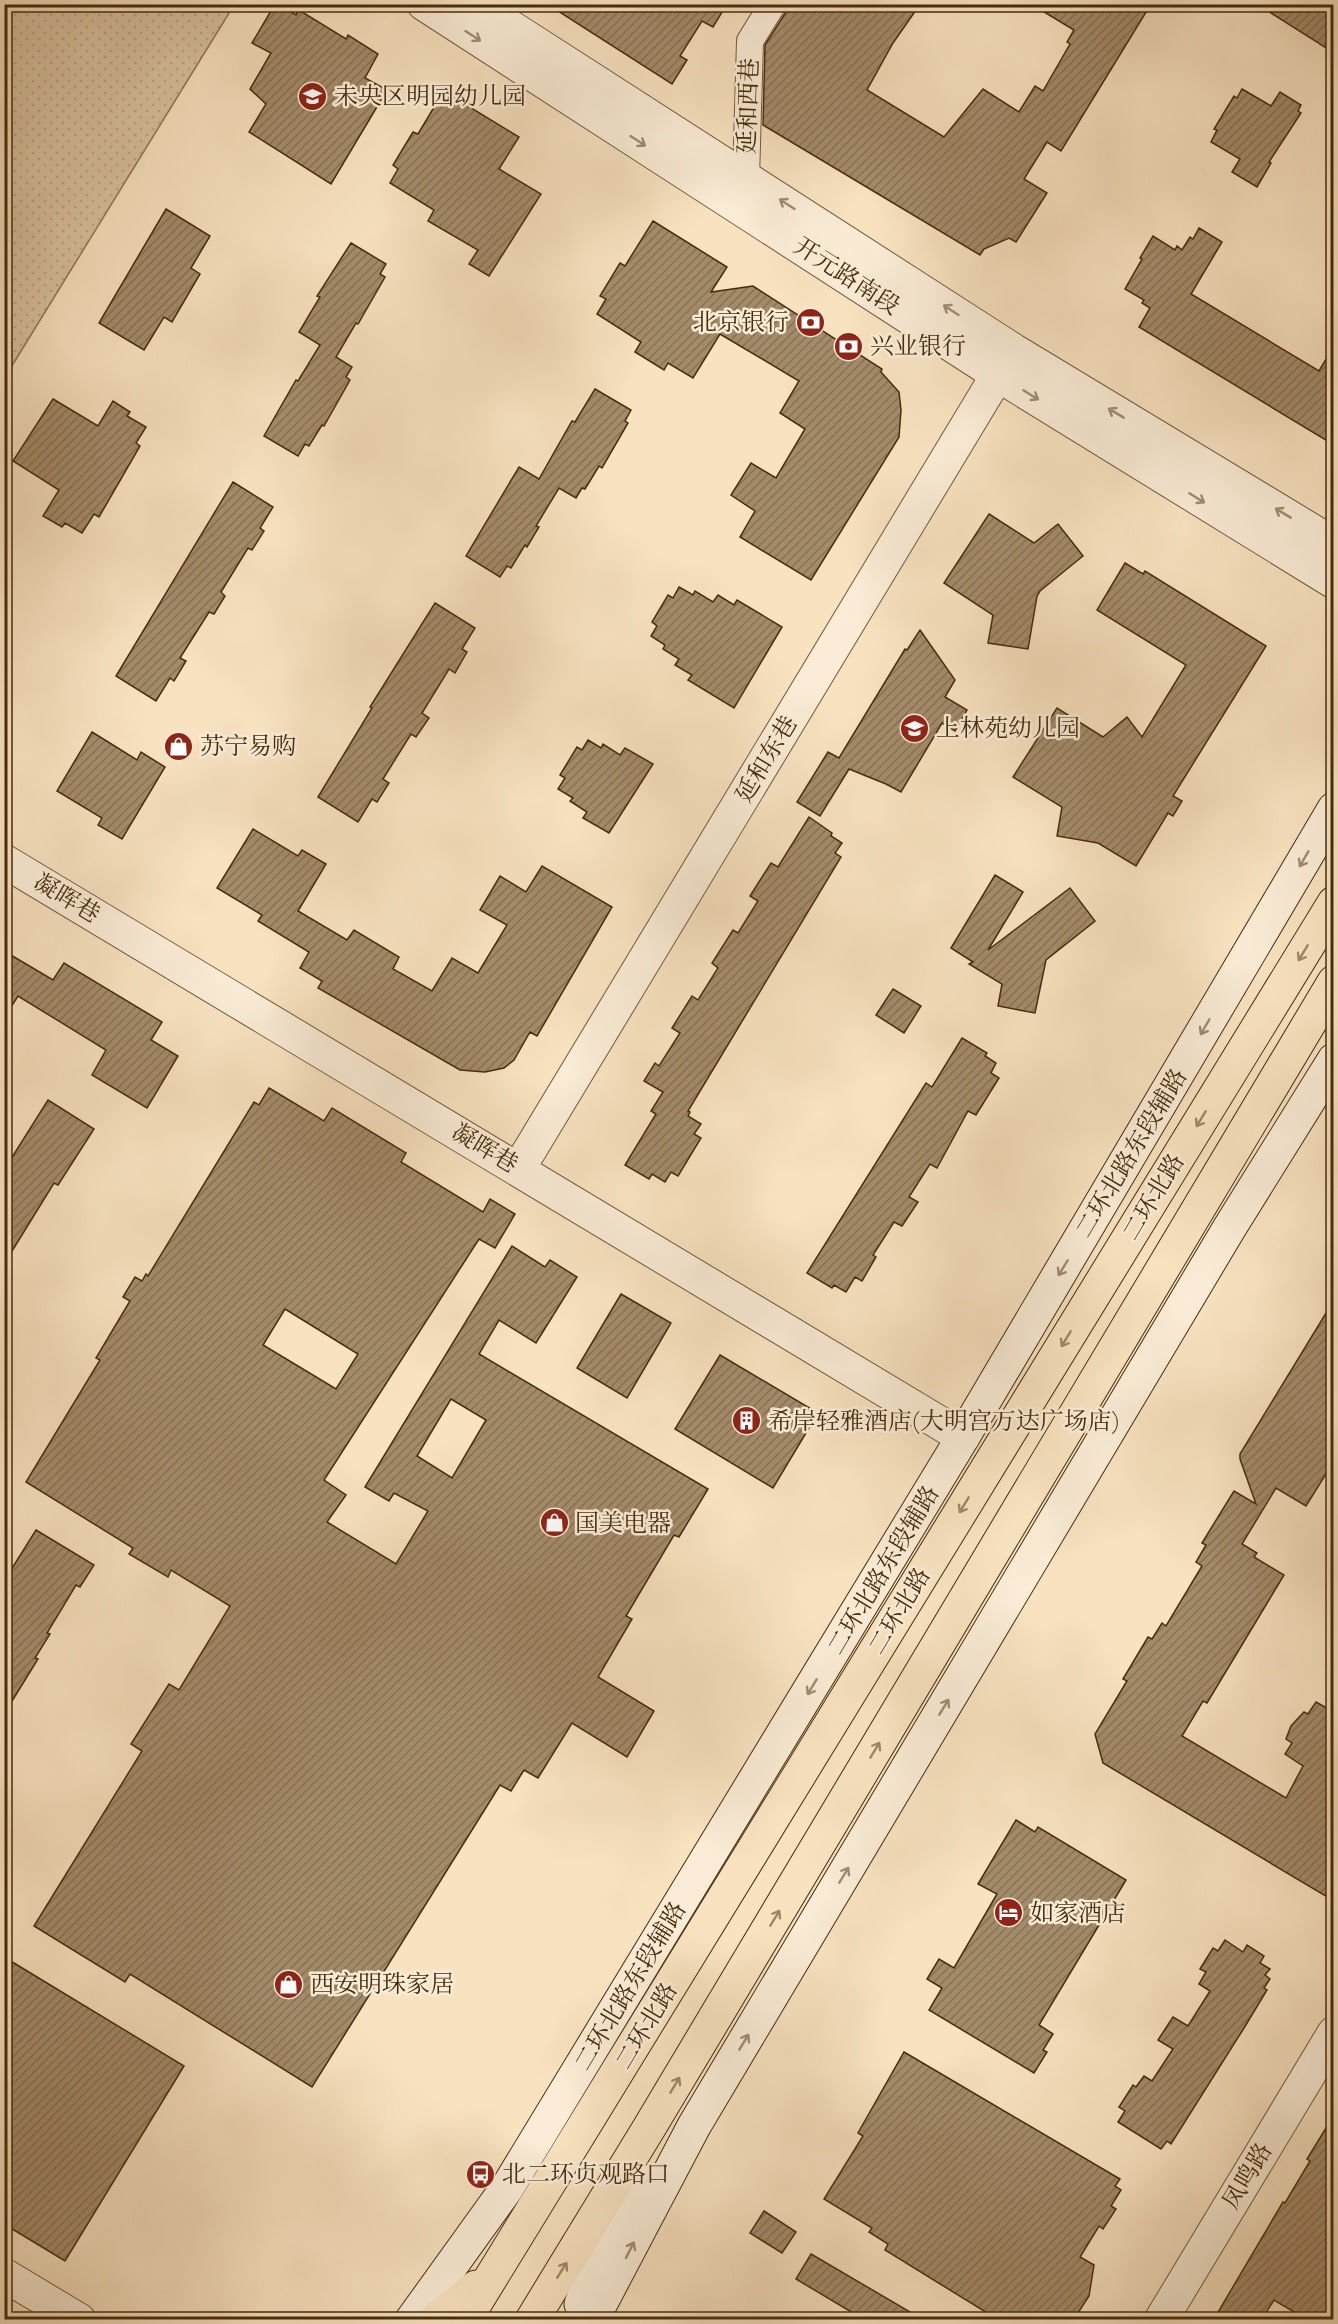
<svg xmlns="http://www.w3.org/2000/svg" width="1338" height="2324" font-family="'Sorts Mill Goudy','Noto Serif SC',serif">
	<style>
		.grass { fill: url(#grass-dots); stroke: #907856; stroke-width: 1.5 }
		.building { fill: url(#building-hatch); stroke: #462c0c; stroke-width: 1.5; fill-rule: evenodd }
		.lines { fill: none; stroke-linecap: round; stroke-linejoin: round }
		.minor-casing { stroke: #725a39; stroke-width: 28 }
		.tertiary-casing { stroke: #725a39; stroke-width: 35 }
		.secondary-casing { stroke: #462c0c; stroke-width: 35 }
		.trunk-casing { stroke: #462c0c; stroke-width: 35 }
		.minor { stroke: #faecd6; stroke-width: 26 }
		.tertiary { stroke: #faecd6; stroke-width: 33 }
		.secondary { stroke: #faecd6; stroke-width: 33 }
		.trunk { stroke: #f8e2c0; stroke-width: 33 }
		.oneway { stroke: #a08c71 }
		.oneway2 { stroke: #9f8766 }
		.labels { text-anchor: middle; stroke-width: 5; stroke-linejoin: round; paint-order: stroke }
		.poi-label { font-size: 24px; fill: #462c0c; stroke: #faecd6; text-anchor: start }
		.street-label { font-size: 24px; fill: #462c0c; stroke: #faecd6 }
	</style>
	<defs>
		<pattern id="grass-dots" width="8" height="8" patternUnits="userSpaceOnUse" patternTransform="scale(1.5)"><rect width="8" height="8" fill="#dac3a1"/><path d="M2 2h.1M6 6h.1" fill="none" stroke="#bca889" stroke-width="1.8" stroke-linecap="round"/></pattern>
		<pattern id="building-hatch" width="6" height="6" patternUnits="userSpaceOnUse" patternTransform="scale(1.5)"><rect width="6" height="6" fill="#a38b6a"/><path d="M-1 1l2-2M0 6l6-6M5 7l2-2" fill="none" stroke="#877256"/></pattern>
	</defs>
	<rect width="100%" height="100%" fill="#f8e2c0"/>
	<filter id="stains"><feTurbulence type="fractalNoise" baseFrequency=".00333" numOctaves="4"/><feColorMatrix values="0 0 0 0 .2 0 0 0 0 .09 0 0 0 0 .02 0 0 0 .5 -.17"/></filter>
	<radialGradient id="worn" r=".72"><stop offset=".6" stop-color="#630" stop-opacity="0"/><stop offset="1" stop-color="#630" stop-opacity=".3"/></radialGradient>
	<!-- grass -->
	<path class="grass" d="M5,4L234,5L5,377L4,5Z"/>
	<!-- building -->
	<g class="building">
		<path d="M275,4H279L296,15L299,10L346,39L348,35L378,54L365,78L387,90L331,184L249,132L266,104L250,89L271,53L252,43Z"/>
		<path d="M547,4H727L713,27L702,21L680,56L687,60L672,84Z"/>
		<path d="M788,4H901L914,13L893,43L867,90L944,137L983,89L1019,112L1035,86L1043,91L1070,44L1067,42L1074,30L1031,4H1151L1061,151L1047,142L1024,179L1047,193L1016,242L1009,238L984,249L980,255L763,125L765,45L786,12Z"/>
		<path d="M1257,4H1334V53Z"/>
		<path d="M446,87L465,99L463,103L519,137L499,169L541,194L489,276L469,264L478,250L428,221L434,210L390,183L398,169L393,165L413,132L418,134Z"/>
		<path d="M1242,89L1271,106L1280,92L1301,105L1298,111L1301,113L1269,162L1271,163L1257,187L1232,172L1240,159L1211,142L1217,130L1214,129L1234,96L1237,98Z"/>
		<path d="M166,209L210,236L191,268L200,274L172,322L164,317L144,350L99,323Z"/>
		<path d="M653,221L727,267L711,292L753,286L882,369L881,372L899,392L901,410L899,437L811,580L740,537L755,511L731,495L751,463L776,478L805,429L780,413L799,381L720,334L693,378L668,363L664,370L635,352L641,342L597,314L606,299L600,296L620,263L625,266Z"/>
		<path d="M1199,228L1222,242L1191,294L1319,371L1334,346V445L1139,327L1150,308L1142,303L1144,300L1125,289L1142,259L1140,258L1153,236L1175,250L1177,246L1182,250L1190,237L1193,239Z"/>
		<path d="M351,243L386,264L380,274L385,277L358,324L356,323L336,357L352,367L346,377L350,380L324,426L322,425L309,446L305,444L298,456L264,436L296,380L298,381L320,345L299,332L320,297L317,296Z"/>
		<path d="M595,389L631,410L625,421L628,423L602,468L599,466L585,489L582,488L576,498L559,488L536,526L539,527L527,547L525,545L511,568L507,566L500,577L466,556L519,467L539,479L572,421L575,422Z"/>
		<path d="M53,399L98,426L113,401L130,412L127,416L146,427L136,443L140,446L99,517L94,514L82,533L65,523L62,527L43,516L59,490L13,461Z"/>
		<path d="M233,482L273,507L260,528L264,531L252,550L248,548L221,592L225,596L214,614L209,612L180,658L186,661L174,681L170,678L156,701L116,676Z"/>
		<path d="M989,514L1034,543L1058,524L1083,556L1040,591L1037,596L1028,649L988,643L993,615L944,583Z"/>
		<path d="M1125,563L1143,574L1145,571L1266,646L1173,796L1182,801L1173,816L1168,813L1136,866L1098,843L1057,836L1062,807L1013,777L1057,708L1103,737L1127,717L1142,737L1186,665L1097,610Z"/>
		<path d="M679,587L693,595L695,591L713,602L718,595L734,605L737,600L782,627L734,708L688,680L692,675L675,665L679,659L663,649L665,645L651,636L657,626L652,622L668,595L673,598Z"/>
		<path d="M435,603L475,628L462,649L467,652L455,673L449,669L422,713L429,718L416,737L411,734L383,779L389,783L377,802L372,799L358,822L318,797L372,708L370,707Z"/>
		<path d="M920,630L955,680L945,697L967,710L955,731L942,723L901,792L886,784L849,769L820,816L797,802L828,752L839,758L905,649L907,650Z"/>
		<path d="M92,732L137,760L141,752L165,767L122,839L98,825L102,818L57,791Z"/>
		<path d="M588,740L601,748L603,744L620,755L625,748L653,764L609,833L583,818L587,812L570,801L573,798L558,789L565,778L560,775L577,747L582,750Z"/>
		<path d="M809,817L832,833L831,836L842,843L835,853L841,857L688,1111L690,1112L688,1116L701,1124L694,1134L701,1138L678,1176L671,1172L665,1182L652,1174L649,1179L625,1165L656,1114L651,1111L663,1092L644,1081L655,1063L659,1066L680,1033L672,1028L692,996L698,1000L718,968L712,963L733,930L738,933L758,901L750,896L771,863L778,867Z"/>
		<path d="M253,829L298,856L302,850L326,864L298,911L347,940L354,930L399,957L393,969L432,991L452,958L478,973L507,925L480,910L500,876L526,892L542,866L612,907L537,1036L530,1032L514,1060L504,1068L485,1072L460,1070L318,988L322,981L300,968L309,952L258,921L262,915L217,888Z"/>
		<path d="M995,875L1023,892L988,950L1070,888L1095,921L1046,960L1035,1013L998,1006L1002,984L969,964L973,962L951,948Z"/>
		<path d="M4,951L53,980L64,963L162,1022L151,1040L178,1056L147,1108L92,1075L106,1050L18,996L4,1018Z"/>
		<path d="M893,989L921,1006L904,1033L876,1015Z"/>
		<path d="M962,1038L987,1053L985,1056L996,1063L991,1073L999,1078L976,1115L968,1111L937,1168L930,1164L909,1197L918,1202L902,1226L894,1222L873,1255L876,1257L862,1281L855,1277L846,1292L834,1285L832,1288L807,1273L926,1083L932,1087Z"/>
		<path d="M269,1088L324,1121L332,1108L406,1153L401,1162L483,1212L490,1199L515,1214L495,1248L479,1239L324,1480L346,1495L327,1522L396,1564L428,1511L394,1493L389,1501L365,1487L512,1246L545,1267L550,1260L577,1277L536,1343L499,1320L479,1354L708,1489L679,1537L674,1535L626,1616L632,1619L598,1677L654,1711L627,1757L572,1723L538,1778L524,1770L511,1791L500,1785L312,2087L130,1974L125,1982L34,1926L142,1751L131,1744L169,1684L179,1690L230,1606L171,1570L168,1577L129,1554L133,1548L26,1482L100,1360L96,1358L130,1301L123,1297L135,1277L142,1281L146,1274L148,1276L254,1102L259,1105ZM285,1309L358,1354L336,1389L263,1345ZM451,1399L486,1420L452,1478L417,1456Z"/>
		<path d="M48,1100L94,1129L58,1185L54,1183L4,1264V1170Z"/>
		<path d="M621,1294L671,1323L627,1398L577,1368Z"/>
		<path d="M1334,1300V1461L1306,1506L1276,1488L1242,1544L1257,1553L1254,1557L1284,1575L1207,1703L1203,1701L1182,1736L1286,1798L1303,1766L1285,1754L1292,1743L1286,1739L1291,1726L1304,1712L1308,1714L1316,1702L1334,1712V1901L1103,1763L1095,1734L1127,1681L1123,1679L1148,1637L1152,1639L1162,1623L1166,1626L1202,1566L1196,1562L1206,1545L1202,1543L1234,1491L1256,1504L1240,1459V1454Z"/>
		<path d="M720,1355L818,1413L773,1488L675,1429Z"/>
		<path d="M36,1530L94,1565L80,1587L76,1585L47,1633L50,1634L35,1658L38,1659L4,1714V1581Z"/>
		<path d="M1016,1820L1035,1832L1038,1827L1126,1880L1039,2025L1053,2034L1043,2050L1047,2052L1034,2073L929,2010L942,1988L927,1979L939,1959L954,1968L997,1894L978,1884Z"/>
		<path d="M1225,1940L1243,1952L1247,1945L1264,1956L1260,1963L1270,1969L1265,1975L1270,1979L1264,1988L1267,1990L1244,2028L1171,2144L1167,2141L1161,2149L1118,2122L1125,2111L1119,2107L1133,2085L1136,2087L1144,2076L1152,2081L1173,2049L1158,2040L1173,2017L1188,2026L1210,1991L1199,1984L1206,1972L1200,1969L1213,1948L1218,1951Z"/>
		<path d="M4,1957L184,2066L65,2261L4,2224Z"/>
		<path d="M904,2052L1120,2179L1115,2186L1121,2190L1111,2206L1116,2209L1103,2229L1099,2226L1080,2257L1094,2265L1089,2296L1074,2319H997L885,2250L888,2244L869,2232L872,2228L824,2199L863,2136L858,2133Z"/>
		<path d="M1334,2115V2319H1306L1274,2300L1262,2319H1214L1283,2202L1285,2203L1310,2161L1307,2159Z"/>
		<path d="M764,2211L796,2232L782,2253L750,2233Z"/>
		<path d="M811,2254L922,2319H863L796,2279Z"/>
	</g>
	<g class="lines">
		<defs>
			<path id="minor" d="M746,178L750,41L773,4"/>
			<g id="tertiary">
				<path d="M424,4L998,375L1334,582"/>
				<path d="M475,4L1013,350L1334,544"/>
				<path d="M4,861L963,1437"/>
				<path d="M519,1168L1009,356"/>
				<path d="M4,2275L79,2320"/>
				<path d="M1161,2320L1334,2033"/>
			</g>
			<g id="secondary">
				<path d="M581,2304L632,2173"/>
				<path d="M412,2320L507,2188L963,1437L1334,809"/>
				<path d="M592,2320L694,2126L1230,1227L1334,1060"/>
			</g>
			<g id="trunk">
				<path d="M435,2320L476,2287"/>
				<path d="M465,2320L1334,903"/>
				<path d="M532,2320L649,2128L1334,982"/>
			</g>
		</defs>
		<!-- minor casing -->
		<use href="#minor" class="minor-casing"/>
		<!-- tertiary casing -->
		<use href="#tertiary" class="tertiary-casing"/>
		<!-- secondary casing -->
		<use href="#secondary" class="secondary-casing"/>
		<!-- trunk casing -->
		<use href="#trunk" class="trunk-casing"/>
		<!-- minor -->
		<use href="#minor" class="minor"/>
		<!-- tertiary -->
		<use href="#tertiary" class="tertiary"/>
		<!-- secondary -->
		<use href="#secondary" class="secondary"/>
		<!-- trunk -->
		<use href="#trunk" class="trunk"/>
	</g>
	<!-- one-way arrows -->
	<defs><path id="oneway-shaft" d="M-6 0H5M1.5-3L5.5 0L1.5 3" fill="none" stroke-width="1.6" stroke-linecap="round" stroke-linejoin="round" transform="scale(1.5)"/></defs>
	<g class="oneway">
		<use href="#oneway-shaft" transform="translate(473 36) rotate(33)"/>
		<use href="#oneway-shaft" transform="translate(638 141) rotate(33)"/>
		<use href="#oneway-shaft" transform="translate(787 204) rotate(-147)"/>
		<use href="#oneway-shaft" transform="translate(951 310) rotate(-147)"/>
		<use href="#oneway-shaft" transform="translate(1031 395) rotate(32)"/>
		<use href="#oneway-shaft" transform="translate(1116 413) rotate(-149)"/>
		<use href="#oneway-shaft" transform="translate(1197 498) rotate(32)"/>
		<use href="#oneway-shaft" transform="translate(1283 513) rotate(-149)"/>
		<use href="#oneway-shaft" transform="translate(1304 859) rotate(120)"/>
		<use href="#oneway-shaft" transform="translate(1205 1027) rotate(120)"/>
		<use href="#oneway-shaft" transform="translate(1063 1268) rotate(121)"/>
		<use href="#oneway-shaft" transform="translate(812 1687) rotate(121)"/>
		<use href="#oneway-shaft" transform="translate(944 1707) rotate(-59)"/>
		<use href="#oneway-shaft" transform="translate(844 1875) rotate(-59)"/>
		<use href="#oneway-shaft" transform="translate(744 2042) rotate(-59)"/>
		<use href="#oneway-shaft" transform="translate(630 2250) rotate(-63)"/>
	</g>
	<g class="oneway2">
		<use href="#oneway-shaft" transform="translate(1303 953) rotate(121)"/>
		<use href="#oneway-shaft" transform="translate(1201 1119) rotate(121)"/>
		<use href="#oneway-shaft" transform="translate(1066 1339) rotate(121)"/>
		<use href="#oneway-shaft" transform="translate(964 1505) rotate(121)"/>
		<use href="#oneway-shaft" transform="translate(875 1750) rotate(-59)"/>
		<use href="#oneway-shaft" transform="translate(775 1918) rotate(-59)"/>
		<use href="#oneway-shaft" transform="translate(675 2085) rotate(-59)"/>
		<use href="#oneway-shaft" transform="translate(562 2270) rotate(-58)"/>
	</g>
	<!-- icons -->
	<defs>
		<symbol id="school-disc" viewBox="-11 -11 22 22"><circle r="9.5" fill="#8f2418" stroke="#faecd6"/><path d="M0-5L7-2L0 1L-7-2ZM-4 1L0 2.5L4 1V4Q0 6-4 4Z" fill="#fff"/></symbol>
		<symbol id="bank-disc" viewBox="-11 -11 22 22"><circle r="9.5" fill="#8f2418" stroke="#faecd6"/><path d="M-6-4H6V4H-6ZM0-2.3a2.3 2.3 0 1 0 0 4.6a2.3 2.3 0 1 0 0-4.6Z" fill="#fff"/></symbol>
		<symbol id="shop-disc" viewBox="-11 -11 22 22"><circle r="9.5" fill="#8f2418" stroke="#faecd6"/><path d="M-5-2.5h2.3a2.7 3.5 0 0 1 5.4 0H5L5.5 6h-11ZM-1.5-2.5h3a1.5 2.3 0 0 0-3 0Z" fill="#fff"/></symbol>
		<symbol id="building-disc" viewBox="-11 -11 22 22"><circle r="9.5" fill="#8f2418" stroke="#faecd6"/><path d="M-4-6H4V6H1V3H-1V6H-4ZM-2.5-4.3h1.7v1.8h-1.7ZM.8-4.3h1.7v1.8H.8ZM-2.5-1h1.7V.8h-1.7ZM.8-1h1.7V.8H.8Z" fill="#fff"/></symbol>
		<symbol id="hotel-disc" viewBox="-11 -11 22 22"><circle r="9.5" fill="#8f2418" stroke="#faecd6"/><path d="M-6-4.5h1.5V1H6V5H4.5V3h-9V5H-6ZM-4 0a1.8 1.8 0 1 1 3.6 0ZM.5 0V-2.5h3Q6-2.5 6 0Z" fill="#fff"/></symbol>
		<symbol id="bus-disc" viewBox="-11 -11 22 22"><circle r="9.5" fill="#8f2418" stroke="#faecd6"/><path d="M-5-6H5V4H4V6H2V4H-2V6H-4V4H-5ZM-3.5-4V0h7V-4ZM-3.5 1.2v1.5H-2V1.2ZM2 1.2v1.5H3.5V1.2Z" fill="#fff"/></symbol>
	</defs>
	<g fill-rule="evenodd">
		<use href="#school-disc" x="296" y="80" width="33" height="33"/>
		<use href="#bank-disc" x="794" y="306" width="33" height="33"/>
		<use href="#bank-disc" x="832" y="330" width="33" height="33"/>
		<use href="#school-disc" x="898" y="712" width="33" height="33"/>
		<use href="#shop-disc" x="162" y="730" width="33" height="33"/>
		<use href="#building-disc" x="730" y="1404" width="33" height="33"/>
		<use href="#shop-disc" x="538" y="1506" width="33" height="33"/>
		<use href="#hotel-disc" x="992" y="1896" width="33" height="33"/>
		<use href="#shop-disc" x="272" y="1968" width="33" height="33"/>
		<use href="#bus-disc" x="464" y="2158" width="33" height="33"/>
	</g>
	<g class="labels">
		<!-- poi labels -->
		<g class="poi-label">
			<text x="334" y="104">未央区明园幼儿园</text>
			<text x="789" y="330" text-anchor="end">北京银行</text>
			<text x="870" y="354">兴业银行</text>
			<text x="936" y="736">上林苑幼儿园</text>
			<text x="200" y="754">苏宁易购</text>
			<text x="768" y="1429">希岸轻雅酒店(大明宫万达广场店)</text>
			<text x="575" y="1531">国美电器</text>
			<text x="1030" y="1921">如家酒店</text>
			<text x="310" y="1992">西安明珠家居</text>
			<text x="502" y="2182">北二环贞观路口</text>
		</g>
		<!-- street labels -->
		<g class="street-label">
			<text transform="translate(748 106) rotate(-88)" y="8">延和西巷</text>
			<text transform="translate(847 276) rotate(33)" y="8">开元路南段</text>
			<text transform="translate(766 759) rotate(-59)" y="8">延和东巷</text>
			<text transform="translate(67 898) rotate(31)" y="8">凝晖巷</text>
			<text transform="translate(485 1148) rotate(31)" y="8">凝晖巷</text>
			<text transform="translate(1131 1153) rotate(-59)" y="8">二环北路东段辅路</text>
			<text transform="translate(1153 1197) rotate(-59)" y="8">二环北路</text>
			<text transform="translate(883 1570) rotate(-59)" y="8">二环北路东段辅路</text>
			<text transform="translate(899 1611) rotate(-59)" y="8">二环北路</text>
			<text transform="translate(630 1986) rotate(-59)" y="8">二环北路东段辅路</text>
			<text transform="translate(646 2026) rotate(-59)" y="8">二环北路</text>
			<text transform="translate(1247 2176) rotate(-59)" y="8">凤鸣路</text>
		</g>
	</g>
	<!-- margin -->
	<rect width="1338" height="2324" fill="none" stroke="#f8e2c0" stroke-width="24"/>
	<rect x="6" y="6" width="1326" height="2312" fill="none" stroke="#462c0c" stroke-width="3"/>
	<rect x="12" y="12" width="1314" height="2300" fill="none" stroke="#462c0c" stroke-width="1.5"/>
	<rect width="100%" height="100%" filter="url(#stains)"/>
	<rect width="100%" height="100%" fill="url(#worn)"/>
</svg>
